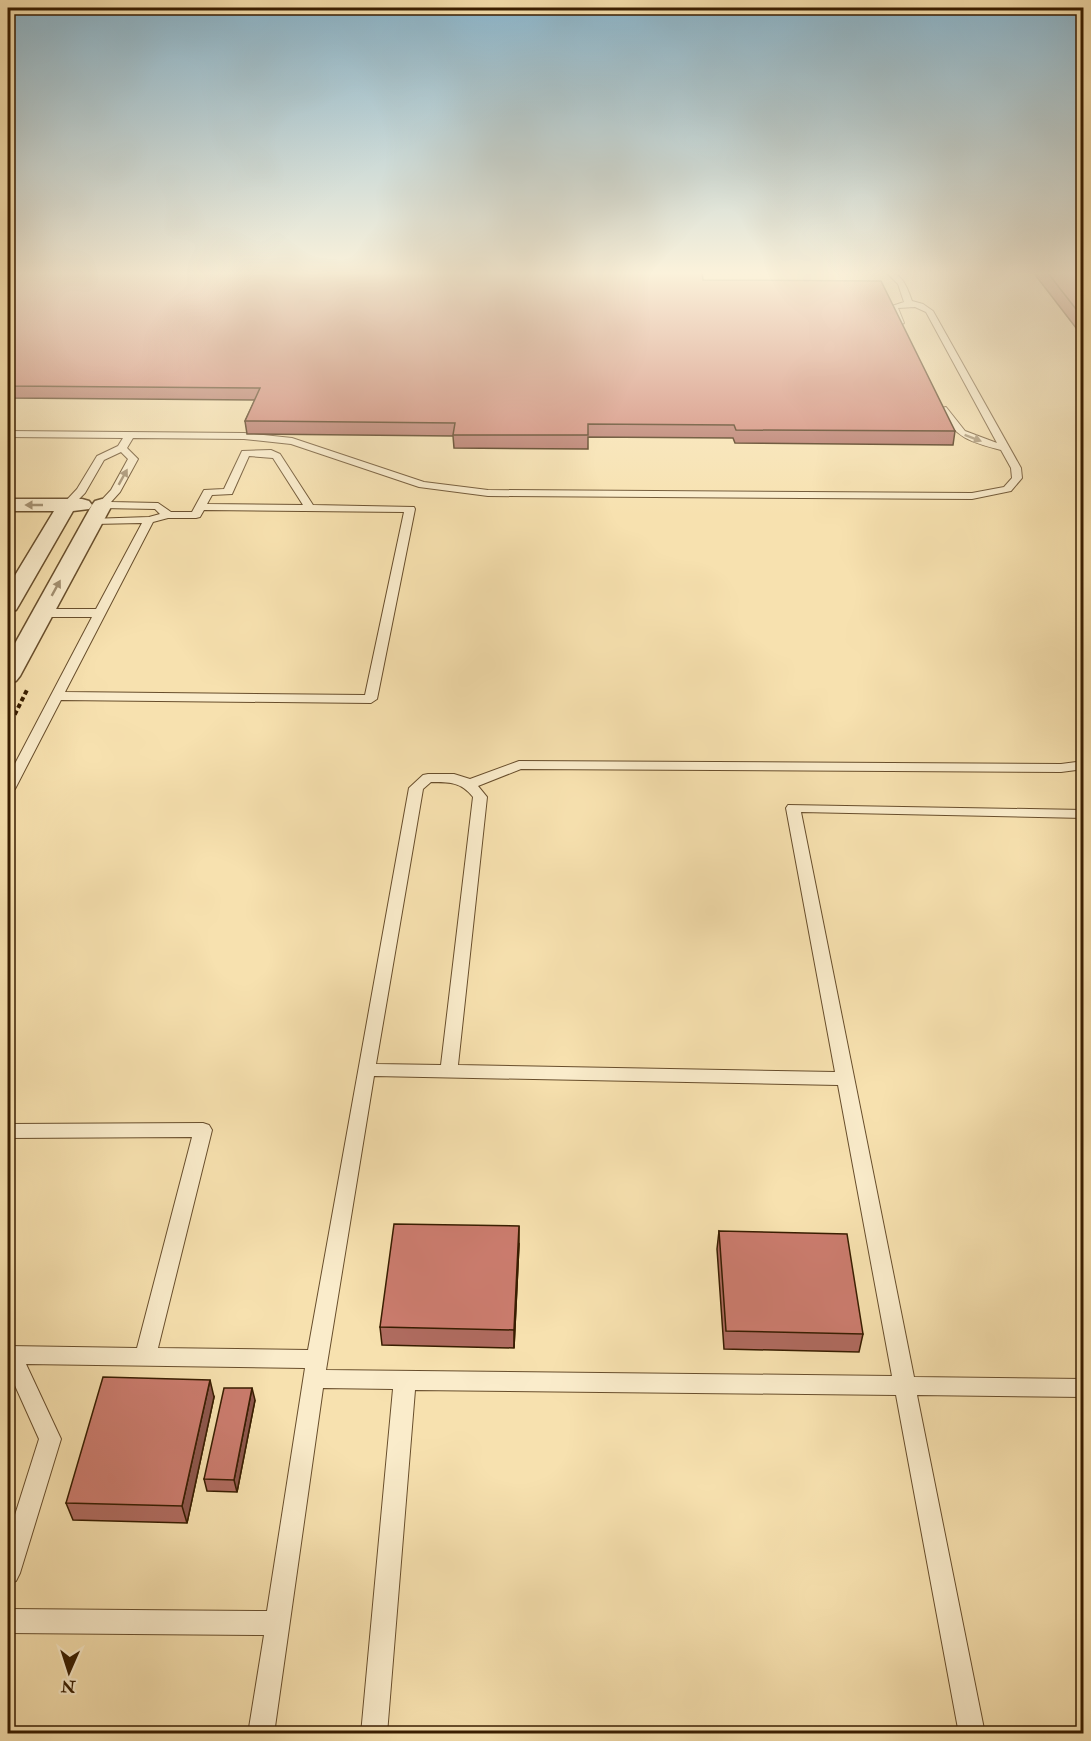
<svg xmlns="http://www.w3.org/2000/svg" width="1091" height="1741" font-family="'IM FELL Double Pica',serif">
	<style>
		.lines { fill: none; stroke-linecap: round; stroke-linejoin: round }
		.service-casing { stroke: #684e2c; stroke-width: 2 }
		.minor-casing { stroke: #684e2c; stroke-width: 3 }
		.path { stroke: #381d00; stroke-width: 4; stroke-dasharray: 4.5 3; stroke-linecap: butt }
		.service { fill: #faeccb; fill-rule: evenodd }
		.minor { fill: #faeccb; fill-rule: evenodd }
		.wall { fill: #af6b5f; stroke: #381d00; stroke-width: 1.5 }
		.shaded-wall { fill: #8e574d; stroke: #381d00; stroke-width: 1.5 }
		.building { fill: #cb7c6e; stroke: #381d00; stroke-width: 1.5 }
		.oneway { fill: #a38f70 }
	</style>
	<rect width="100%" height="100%" fill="#f7e1af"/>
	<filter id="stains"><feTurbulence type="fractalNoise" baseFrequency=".00333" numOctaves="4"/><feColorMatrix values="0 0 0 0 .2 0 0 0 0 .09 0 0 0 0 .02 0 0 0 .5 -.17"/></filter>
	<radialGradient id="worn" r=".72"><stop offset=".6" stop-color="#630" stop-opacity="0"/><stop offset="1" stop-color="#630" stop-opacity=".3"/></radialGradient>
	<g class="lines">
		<defs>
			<g id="service">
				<path d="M886,272C902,272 907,287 912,301L923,304L933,311L1021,468L1022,478L1011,491L972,499L488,496L419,487L291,444L244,439L133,438L127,448L138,459L120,492L111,502L158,503L171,512H192L204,490L224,489L242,451L271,450L280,454L313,505L414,507L415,509L377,699L371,703L61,700L15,789L8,793V777L92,617H42L36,613L42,609H96L142,523L93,524L89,523V519L149,517L160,514L155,509L102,508L97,505L111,490L128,459L121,452L104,460L85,493L71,507L62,505L77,489L97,456L118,446L123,438L8,437V431L244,433L292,438L424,482L488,490L972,493L1004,487L1012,478L1011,468L1001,450C970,442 956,438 938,409L946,407L965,431L997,443L926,312L915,307L898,308L904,323L900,325L896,323L889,307L904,302L898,284ZM249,456L273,458L303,505L207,504L212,495L232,494ZM204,510L404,512L365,695L65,692L153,522L168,518H196L200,517Z"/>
				<path d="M519,761L1061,764L1084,761V769L1061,772L521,769L478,786L487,797L458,1065L835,1072L786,808L788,805L1084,810V818L801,812L914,1377L1084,1379V1397L917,1395L985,1734H959L896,1395L415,1390L387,1734H361L393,1389L323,1388L274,1734H248L264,1635L8,1633V1609L267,1611L305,1368L26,1364L61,1439L20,1573L16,1581L8,1584V1537L39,1439L8,1370V1346L137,1348L192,1137L8,1138V1124L203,1123L209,1125L212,1130L158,1348L308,1350L409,788L423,775L428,774H454L470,779ZM431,782C450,782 461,782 473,797L441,1065L376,1064L423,789ZM374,1076L838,1085L892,1376L326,1370Z"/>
			</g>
			<g id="minor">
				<path d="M8,499H82L89,501L92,505L89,509L73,511L19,605L16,610L8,612V587L54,511H8Z"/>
				<path d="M102,499L109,501L112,505L20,676L16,681L8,683V656L92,505L95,501Z"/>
			</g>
		</defs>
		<!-- service casing -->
		<use href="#service" class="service-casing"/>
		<!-- minor casing -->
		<use href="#minor" class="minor-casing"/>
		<!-- path -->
		<path class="path" d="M8,728L28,688"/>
		<!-- service -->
		<use href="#service" class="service"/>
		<!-- minor -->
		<use href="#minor" class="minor"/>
	</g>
	<!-- wall -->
	<g class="wall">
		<path d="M8,272L703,280L955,431L953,445L735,443L733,438L588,437V449L454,448L453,436L247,434L245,421L255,400L8,398Z"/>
		<path d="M1033,272H1083V337Z"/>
		<path d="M719,1231L863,1334L859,1352L724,1349L717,1249Z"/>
		<path d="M519,1244L514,1348L382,1345L380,1327Z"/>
		<path d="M214,1397L187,1523L73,1520L66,1503Z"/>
		<path d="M255,1400L237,1492L207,1491L204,1479Z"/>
	</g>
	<!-- shaded-wall -->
	<g class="shaded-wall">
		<path d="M519,1226V1244L514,1348V1330Z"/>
		<path d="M210,1380L214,1397L187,1523L182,1506Z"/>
		<path d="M252,1388L255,1400L237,1492L234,1480Z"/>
	</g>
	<!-- building -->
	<g class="building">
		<path d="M8,272H702L703,280L881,281L955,431L736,430L734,425L588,424V435H453L455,423L245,421L260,388L8,386Z"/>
		<path d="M1047,272H1083V318Z"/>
		<path d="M394,1224L519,1226L514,1330L380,1327Z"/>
		<path d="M719,1231L847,1234L863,1334L726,1331Z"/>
		<path d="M103,1377L210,1380L182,1506L66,1503Z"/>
		<path d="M224,1388H252L234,1480L204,1479Z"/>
	</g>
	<!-- one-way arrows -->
	<defs><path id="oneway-solid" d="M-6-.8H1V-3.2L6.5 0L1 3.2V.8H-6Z" transform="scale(1.5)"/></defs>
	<g class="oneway">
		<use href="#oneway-solid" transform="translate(973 438) rotate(21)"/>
		<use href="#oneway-solid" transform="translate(123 477) rotate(-61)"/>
		<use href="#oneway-solid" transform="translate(34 505) rotate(-180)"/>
		<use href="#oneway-solid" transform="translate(56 588) rotate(-61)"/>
	</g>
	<!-- sky -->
	<linearGradient id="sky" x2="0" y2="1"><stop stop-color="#8ab8d1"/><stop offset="0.53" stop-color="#fbf2db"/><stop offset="1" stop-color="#fbf2db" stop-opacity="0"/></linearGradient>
	<rect width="1091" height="515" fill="url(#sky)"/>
	<!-- margin -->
	<rect width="1091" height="1741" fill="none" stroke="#f7e1af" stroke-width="30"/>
	<rect x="9" y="9" width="1073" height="1723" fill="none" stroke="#381d00" stroke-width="3"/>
	<rect x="15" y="15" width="1061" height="1711" fill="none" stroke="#381d00" stroke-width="1.5"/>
	<!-- north arrow -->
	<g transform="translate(69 1672) rotate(183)" stroke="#faeccb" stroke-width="4.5" paint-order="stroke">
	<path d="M0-4.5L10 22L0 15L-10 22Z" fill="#381d00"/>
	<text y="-9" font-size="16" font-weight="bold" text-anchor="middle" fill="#381d00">N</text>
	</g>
	<rect width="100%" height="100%" filter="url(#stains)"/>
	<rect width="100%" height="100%" fill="url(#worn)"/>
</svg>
